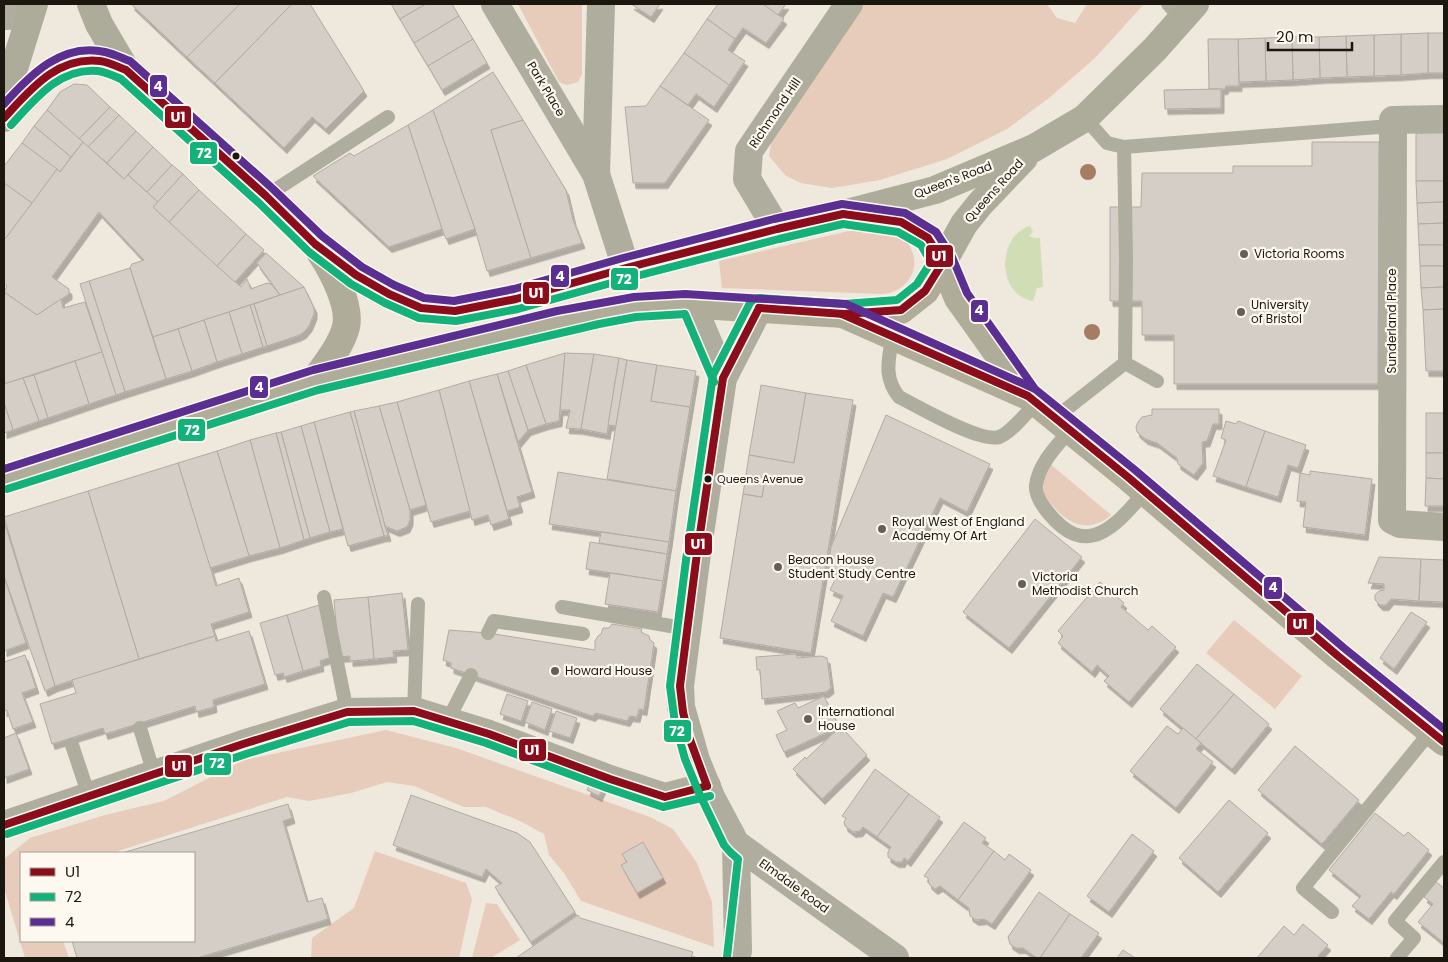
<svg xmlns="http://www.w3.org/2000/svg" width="1448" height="962" font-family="Poppins,sans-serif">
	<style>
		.green { fill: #e7ccbb }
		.water { fill: #d1ddb4 }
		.building { fill: #d4cec6; stroke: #b1aba3; filter: url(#shadow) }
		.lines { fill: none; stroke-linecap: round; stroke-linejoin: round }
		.service { stroke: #afad9e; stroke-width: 14 }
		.minor { stroke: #afad9e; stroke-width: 28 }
		.secondary { stroke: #adac9b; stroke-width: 28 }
		.primary { stroke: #b0ac9a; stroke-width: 28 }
		.bus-1-casing { stroke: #fef9f0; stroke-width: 11 }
		.bus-2-casing { stroke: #fef9f0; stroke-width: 11 }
		.bus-3-casing { stroke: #fef9f0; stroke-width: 11 }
		.bus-1 { stroke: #8b0d1b; stroke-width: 8 }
		.bus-2 { stroke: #13b27b; stroke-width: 8 }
		.bus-3 { stroke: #5b2e91; stroke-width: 8 }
		.tree { fill: #a47d63 }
		.bus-dot { fill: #1b170f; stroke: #fef9f0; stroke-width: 2 }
		.poi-dot { fill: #656057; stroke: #fef9f0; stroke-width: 2 }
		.labels { text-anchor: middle; stroke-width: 4.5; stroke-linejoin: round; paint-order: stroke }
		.bus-label { font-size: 11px; fill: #1b170f; stroke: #fef9f0; text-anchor: start }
		.street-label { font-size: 12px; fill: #1b170f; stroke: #fef9f0 }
		.poi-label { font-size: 12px; fill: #1b170f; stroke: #fef9f0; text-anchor: start }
		.line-badge { stroke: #fef9f0; stroke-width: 2 }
		.badge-label { font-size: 14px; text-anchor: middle; font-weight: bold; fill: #fff }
	</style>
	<defs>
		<filter id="shadow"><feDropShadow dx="3" dy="5.5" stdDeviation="0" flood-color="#0004"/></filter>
	</defs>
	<rect width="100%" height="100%" fill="#eee8dd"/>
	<!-- green -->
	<g class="green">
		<path d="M518,4H582V74L578,82L567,85L559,82Z"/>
		<path d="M862,4H1047L1057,18L1075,23L1087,4H1144L1095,58L1049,98L1007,129L947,159L880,180L832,188L801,183L786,176L769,156L772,138Z"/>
		<path d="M858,229C873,229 889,228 903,238C908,242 911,248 913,254C919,274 903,293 883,294L722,288L719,261Z"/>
		<path d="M1049,463L1111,515C1090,533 1070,526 1053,506C1050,503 1045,498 1044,493C1041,483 1046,472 1049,463Z"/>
		<path d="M1234,620L1302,676L1275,709L1206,653Z"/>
		<path d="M386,730L456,748L650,817L673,829L697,863L712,902L714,947L581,901L564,873L549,855L544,834L520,821L486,807H464L414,786L387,782L351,793L309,801L287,797L112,853H21V941H63L69,958H25L4,888V859L30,838L105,815L164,801L244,760Z"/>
		<path d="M375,851L466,883L472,899L459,958H311L312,938L354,908Z"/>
		<path d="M486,903L497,904L520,940L491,958H472Z"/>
	</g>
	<!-- water -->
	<path class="water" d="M1030,226L1033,232L1029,236L1034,238H1040L1043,287L1037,288L1033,301C996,295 997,236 1030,226Z"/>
	<!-- building -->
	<g class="building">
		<path d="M131,4H240L187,57Z"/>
		<path d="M240,4H292L215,83L187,57Z"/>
		<path d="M292,4H310L364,91L326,129L312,117L284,148L215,83Z"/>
		<path d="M391,4H426L400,19Z"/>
		<path d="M426,4H452L459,16L414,43L400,19Z"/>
		<path d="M631,4H660L651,17Z"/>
		<path d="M718,4H763L784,19L766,43L743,28L735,39L707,19Z"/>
		<path d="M763,4H786L778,15Z"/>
		<path d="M459,16L473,39L428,66L414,43Z"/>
		<path d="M707,19L735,39L728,50L745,61L729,85L684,53Z"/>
		<rect x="1428" y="33" width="16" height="40"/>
		<path d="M1428,33V73L1401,75V34Z"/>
		<path d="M1401,34V75L1374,76V35Z"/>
		<path d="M1374,35V76L1347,77L1346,36Z"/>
		<path d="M1346,36L1347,77L1320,78L1319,37Z"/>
		<path d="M1292,37H1319L1320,78L1293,80Z"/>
		<path d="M1292,37L1293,80L1266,81L1265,38Z"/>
		<path d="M1265,38L1266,81L1239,82L1238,39Z"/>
		<path d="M473,39L487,63L442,90L428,66Z"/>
		<path d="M1208,39H1238L1239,86H1226L1225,89H1209Z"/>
		<path d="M684,53L729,85L714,107L696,94L688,105L660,86Z"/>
		<path d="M493,72L523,120L491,130L531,258L487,271L475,229L433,110Z"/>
		<path d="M74,84L87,85L110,107L79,139L47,110L60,92Z"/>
		<path d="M660,86L709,120L665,183H633L625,107L646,106Z"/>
		<path d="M1221,89V108L1165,109L1164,90Z"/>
		<path d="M110,107L119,115L88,147L79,139Z"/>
		<path d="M47,110L83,142L71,157L34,126Z"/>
		<path d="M433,110L475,229L446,239L442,229L408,125Z"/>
		<path d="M119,115L136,131L107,163L88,147Z"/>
		<path d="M523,120L566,190L573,220L582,243L531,258L491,130Z"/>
		<path d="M408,125L442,229L389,247L313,176L350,153L354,156Z"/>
		<path d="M34,126L71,157L60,172L22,143Z"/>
		<path d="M136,131L153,147L124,179L107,163Z"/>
		<rect x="1416" y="133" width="28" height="48"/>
		<path d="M83,142L124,179L128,175L158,202L153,207L241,287L247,279L251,289L267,283L271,284L280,295L153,337L130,268L132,264L144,260L99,212L52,277L69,289V294L37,315L4,292L7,286L4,284V240L57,169L60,172Z"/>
		<path d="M1312,142H1379L1378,384H1174V335H1142V301H1110V207H1141L1142,173H1233V166H1312Z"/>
		<path d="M22,143L57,169L32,203L4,183V166Z"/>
		<path d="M153,147L172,165L147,192L128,175Z"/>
		<path d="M172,165L183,174L158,202L147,192Z"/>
		<path d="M183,174L199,190L169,222L153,207Z"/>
		<path d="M1416,181H1444V202L1417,203Z"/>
		<path d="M4,183L32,203L5,239L4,238Z"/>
		<path d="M199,190L246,234L217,266L169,222Z"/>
		<path d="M1444,202V223L1418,224L1417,203Z"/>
		<path d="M1444,223V245H1419L1418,224Z"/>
		<path d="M246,234L264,250L235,282L217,266Z"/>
		<path d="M1419,245H1444V266H1420Z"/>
		<path d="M266,253L304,287L280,295L257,263Z"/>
		<path d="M1420,266H1444V287L1421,288Z"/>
		<path d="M130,268L166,379L125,392L89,281Z"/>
		<path d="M89,281L125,392L116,395L80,284Z"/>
		<path d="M304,287L314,308V314L309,326L303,333L297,336L267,346L254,304Z"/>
		<path d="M1444,287V309L1423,310L1421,288Z"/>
		<path d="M4,292L37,315L61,299L63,308L85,302L102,352L4,384Z"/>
		<path d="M254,304L267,346L263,347L250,305Z"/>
		<path d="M250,305L263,347L242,354L229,312Z"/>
		<path d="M1444,309V371H1426L1423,310Z"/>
		<path d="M229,312L242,354L217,362L204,320Z"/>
		<path d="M204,320L217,362L192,371L178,329Z"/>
		<path d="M178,329L192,371L166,379L153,337Z"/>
		<path d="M102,352L116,395L89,404L75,361Z"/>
		<path d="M565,353L559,421L546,424L526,365Z"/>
		<path d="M565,353L594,354L581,429L566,428L570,410H560Z"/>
		<path d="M594,354L619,358L607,434L581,429Z"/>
		<path d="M619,358L627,360L616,426L608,425Z"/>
		<path d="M627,360L657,365L651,401L690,407L676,491L607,479Z"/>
		<path d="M75,361L89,404L48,418L34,375Z"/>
		<path d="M526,365L546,424L528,430L508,371Z"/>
		<path d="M657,365L696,371L690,407L651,401Z"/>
		<path d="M508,371L528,430L518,442L497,374Z"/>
		<path d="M497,374L532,492L517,497L520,507L507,511L469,381Z"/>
		<path d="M34,375L48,418L39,421L23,378Z"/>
		<path d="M23,378L39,421L13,430L4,403V384Z"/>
		<path d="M469,381L509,519L491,525L488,515L472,520L439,390Z"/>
		<path d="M761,385L806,393L794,463L749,455Z"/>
		<path d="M439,390L470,511L431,522L397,402Z"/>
		<path d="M806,393L853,400L811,653L720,638L743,494L762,497L765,478L746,475L749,455L794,463Z"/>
		<path d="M397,402L426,505L410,510L379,406Z"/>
		<path d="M4,403L13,430L4,433Z"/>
		<path d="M379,406L410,510V520L407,527L397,531L385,526L354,411Z"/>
		<path d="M1152,409H1219V424H1213L1207,441L1202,442L1203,463L1194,475L1178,464L1177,458L1157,443L1145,439L1137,432L1136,427L1138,422L1142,417L1152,415Z"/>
		<path d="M354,411L385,526L388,536H384L350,412Z"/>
		<path d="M350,412L384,536L348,546L314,422Z"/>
		<rect x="1426" y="413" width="18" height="40"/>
		<path d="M886,415L990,464L967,512L940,498L893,597L883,593L863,636L831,621L843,596L830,590L839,572L828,567L831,547Z"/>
		<path d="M1226,421L1236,424L1238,421L1265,431L1246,487L1213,476L1226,440L1221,438Z"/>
		<path d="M314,422L343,529L330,532L301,426Z"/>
		<path d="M301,426L330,532L310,538L281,432Z"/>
		<path d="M1265,431L1306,445L1298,468L1288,465L1278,497L1246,487Z"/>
		<path d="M281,432L310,538L304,540L276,433Z"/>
		<path d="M276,433L304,540L280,548L250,440Z"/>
		<path d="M250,440L280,548L249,556L217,451Z"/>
		<path d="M217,451L249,556L210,568L178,463Z"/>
		<path d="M1426,453H1444V479L1426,478Z"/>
		<path d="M178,463L216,586L239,578L249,612L211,624L215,636L139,659L88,491Z"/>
		<path d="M1310,471L1372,479L1365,535L1303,527L1306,502L1297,501L1300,473L1310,475Z"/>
		<path d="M558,472L676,491L669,542L549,524Z"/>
		<path d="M746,475L765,478L762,497L743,494Z"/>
		<path d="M1426,478L1444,479V506H1425Z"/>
		<path d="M88,491L139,659L55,686L4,517Z"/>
		<path d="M1035,519L1082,557L1009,648L963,612Z"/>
		<path d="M4,521L55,686L45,691L4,576Z"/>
		<path d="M601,532L669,542L667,554L599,543Z"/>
		<path d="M590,542L667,554L663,581L586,569Z"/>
		<path d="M1379,557L1421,559L1419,601L1391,599L1386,605H1380L1375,600V595L1379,591L1384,590V584L1368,583Z"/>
		<path d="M1421,559L1444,560V602L1419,601Z"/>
		<path d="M610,573L663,581L658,612L605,604Z"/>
		<path d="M4,576L26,643L4,651Z"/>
		<path d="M1100,582L1124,603L1121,607L1148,630L1152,626L1176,647L1129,702L1104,681L1109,676L1097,665L1092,672L1058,643L1063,636L1058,631Z"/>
		<path d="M402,593L408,650L393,651L394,657L374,659L368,597Z"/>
		<path d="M368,597L374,659L350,661V656L339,657L334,600Z"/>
		<path d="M319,605L332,657L320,661L321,666L303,671L287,615Z"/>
		<path d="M1411,612L1427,622L1394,669L1380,658Z"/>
		<path d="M287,615L303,671L284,677L283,673L275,675L260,623Z"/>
		<path d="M612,624L642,629L641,632L649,636L650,640L654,643L644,710L639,709L637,717L630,716L627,721L596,713L592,716L451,668V663L443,660L449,630L488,633L595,650V641L598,636L601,634L603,628H609Z"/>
		<path d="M249,631L265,684L213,700L214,707L196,712L195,706L105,734L103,728L52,744L40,704L76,693L72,680L215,636L216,641Z"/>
		<path d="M796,654L797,658L821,656L827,658L831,688L826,692L762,699L760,670H757L756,657Z"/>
		<path d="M25,655L36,688L22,693L33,722L13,729L7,710L4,711V662Z"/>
		<path d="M1197,664L1234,694L1196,739L1160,709Z"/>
		<path d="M507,694L528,701L521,721L500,714Z"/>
		<path d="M1234,694L1269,724L1232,769L1196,739Z"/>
		<path d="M824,696L839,727L784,752L776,735L787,730L777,711L795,703L798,708Z"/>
		<path d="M532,702L552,709L545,730L525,722Z"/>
		<path d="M556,711L577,718L570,738L549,731Z"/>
		<path d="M1167,726L1178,734L1183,728L1201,743L1196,749L1213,762L1176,808L1130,771Z"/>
		<path d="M837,730L841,733L844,730L867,755L822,799L793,769L805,757L806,759Z"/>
		<path d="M16,733L29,769L4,778V738Z"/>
		<path d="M1295,746L1359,800L1322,844L1258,790Z"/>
		<path d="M875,769L909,794L877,837L863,827L860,831L853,832L845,826L844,822L846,818L842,816Z"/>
		<path d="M592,780L604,785L599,796L587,790Z"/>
		<path d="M909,794L940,817L908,861L904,858L902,862H896L888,857V852L891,847L877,837Z"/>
		<path d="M411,795L517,833L530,842L575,912L531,942L495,887L502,883L486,869L482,877L393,845Z"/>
		<path d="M1229,800L1268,833L1218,892L1179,858Z"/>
		<path d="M288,804L292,818L283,821L307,902L322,898L328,919L197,958H77L72,941H194V853H122Z"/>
		<path d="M1375,813L1404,836L1408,832L1429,850L1394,894L1391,892L1369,919L1352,906L1361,896L1329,870Z"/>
		<path d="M964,822L986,838L982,843L994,851L958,900L940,886L935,889L929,884L928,878L924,876Z"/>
		<path d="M1132,834L1154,851L1109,912L1087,896Z"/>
		<path d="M643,842L663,878L637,893L621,865L627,862L622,854Z"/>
		<path d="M994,851L1005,860L1009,854L1031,870L992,924L984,919L976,920L970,916L969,908L958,900Z"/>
		<path d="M1436,882L1444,888V943L1418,922L1433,904L1424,897Z"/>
		<path d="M1039,892L1070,914L1040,958H1037L1023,948H1016L1010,944L1008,937Z"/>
		<path d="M1070,914L1099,933L1081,958H1040Z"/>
		<path d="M578,915L580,918L693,952L691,958H516Z"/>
		<path d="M1303,924L1328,945L1318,956L1320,958H1257L1284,926L1294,935Z"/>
		<path d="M1123,950L1135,958H1117Z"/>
	</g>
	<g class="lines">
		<!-- service -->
		<g class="service">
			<path d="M1168,4L1182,20"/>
			<path d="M1085,118L1107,143L1124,147L1378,127L1393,128"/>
			<path d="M266,196L388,117"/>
			<path d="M892,337C889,360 883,377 899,397C919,407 980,443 999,437C1011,433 1027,412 1036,403"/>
			<path d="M1125,363L1157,381"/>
			<path d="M1055,418L1125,363L1126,258L1124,147"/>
			<path d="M1070,430C1057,446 1039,463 1036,485C1034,501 1059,528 1074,534C1082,537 1091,537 1100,533C1118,525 1132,506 1145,492"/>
			<path d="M324,597L347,712"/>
			<path d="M562,607L688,629"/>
			<path d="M488,633L494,621L583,634"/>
			<path d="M414,711L418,604"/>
			<path d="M448,720L471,675"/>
			<path d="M140,728L154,774"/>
			<path d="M72,745L89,796"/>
			<path d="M1332,912L1303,888L1431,731"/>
			<path d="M1397,958L1414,938L1395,921L1444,862"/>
		</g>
		<!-- minor -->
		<g class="minor">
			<path d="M495,4L596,174L626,268"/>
			<path d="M4,16L30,15"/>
			<path d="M1444,119L1393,120L1392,520L1400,524L1444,527"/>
			<path d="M596,174L601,4"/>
			<path d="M777,229L747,179L749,151L849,4"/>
			<path d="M692,304L723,378"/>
			<path d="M759,308L723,378L696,561L680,686L681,707L696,760L711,797L736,844L895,958"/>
			<path d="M4,825L243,744L347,712L414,711L489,734L610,779L665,797L707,786"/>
			<path d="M736,844L738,951"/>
		</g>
		<!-- secondary -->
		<g class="secondary">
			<path d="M91,4L99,24L126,70"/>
			<path d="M4,94L15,65L34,4"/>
			<path d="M843,214L935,190L1034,148L1085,118L1155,49L1195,4"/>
			<path d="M943,262L964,224L980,204L1024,158"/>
		</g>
		<!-- primary -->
		<g class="primary">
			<path d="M4,118C31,90 55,55 100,61C108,62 117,67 126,70L266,196L315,244L356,275L389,294L421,308L455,311L516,299L626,268L777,229L843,214L901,222L928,238L943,262L958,298L1028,396"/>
			<path d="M845,315L1028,396L1129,478L1338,656L1444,742"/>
			<path d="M315,380C326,364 341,346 346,327C351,305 332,270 320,252"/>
			<path d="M4,479L315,380L395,360L597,314L635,307L684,304L844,314L901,310L925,291L943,262"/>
		</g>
		<defs>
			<g id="bus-1">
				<path d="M4,118C30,90 57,56 100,61C109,62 118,67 126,70L266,196L315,244L356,275L389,294L421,308L455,311L516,299L626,268L777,229L843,214L901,222L928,238L943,262L925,291L901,310L844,314L759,308"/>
				<path d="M842,314L1028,396L1129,478L1338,656L1444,742"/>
				<path d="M707,786L689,737L683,712L680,686L696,561L723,378L759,308"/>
				<path d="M4,825L243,744L347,712L414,711L489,734L610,779L665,797L707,786"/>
			</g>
			<g id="bus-2">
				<path d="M11,125C35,99 60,67 98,71C106,72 114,76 121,79L259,203L309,252L351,284L385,303L419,318L456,321L518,309L629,278L779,239L843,224L898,232L921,245L931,262L917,284L897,300L844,304L760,298L754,299L750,303L713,375L686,560L670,686L675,723L685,759L699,793L724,845L730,852L738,859L727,957"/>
				<path d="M7,489L318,390L599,324L636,317L685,314L714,382"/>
				<path d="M7,834L246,754L349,722L413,721L486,743L607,788L663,807L710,796"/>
			</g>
			<g id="bus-3">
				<path d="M4,104C30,75 62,42 105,52C114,54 122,58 130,61L273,189L322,236L362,267L394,285L424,298L454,301L514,289L623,258L774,219L842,204L905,213L936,232L952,257L967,293L1035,389L1135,470L1344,648L1444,729"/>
				<path d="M4,469L313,370L557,311L634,297L685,294L846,304L1033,388"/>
			</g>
		</defs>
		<!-- bus-1 casing -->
		<use href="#bus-1" class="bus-1-casing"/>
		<!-- bus-2 casing -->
		<use href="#bus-2" class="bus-2-casing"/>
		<!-- bus-3 casing -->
		<use href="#bus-3" class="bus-3-casing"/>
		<!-- bus-1 -->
		<use href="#bus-1" class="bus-1"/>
		<!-- bus-2 -->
		<use href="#bus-2" class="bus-2"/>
		<!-- bus-3 -->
		<use href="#bus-3" class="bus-3"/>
	</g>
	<!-- trees -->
	<g class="tree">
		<circle cx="1088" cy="172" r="8"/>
		<circle cx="1092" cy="332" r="8"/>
	</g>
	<!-- markers -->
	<g class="bus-dot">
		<circle cx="236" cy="156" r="4.5"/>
		<circle cx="708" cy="479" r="4.5"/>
	</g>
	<g class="poi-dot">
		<circle cx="1244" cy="254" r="5"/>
		<circle cx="1241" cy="312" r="5"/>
		<circle cx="882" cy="529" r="5"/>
		<circle cx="778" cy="567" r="5"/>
		<circle cx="1022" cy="584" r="5"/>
		<circle cx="555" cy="671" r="5"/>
		<circle cx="808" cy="719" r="5"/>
	</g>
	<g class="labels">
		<!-- bus labels -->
		<g class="bus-label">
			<text x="717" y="483">Queens Avenue</text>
		</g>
		<!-- street labels -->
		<g class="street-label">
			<text transform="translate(546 89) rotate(59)" y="4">Park Place</text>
			<text transform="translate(775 113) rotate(-56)" y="4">Richmond Hill</text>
			<text transform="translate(953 180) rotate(-21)" y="4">Queen's Road</text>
			<text transform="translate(994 191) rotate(-48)" y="4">Queens Road</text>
			<text transform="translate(1392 321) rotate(-90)" y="4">Sunderland Place</text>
			<text transform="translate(794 886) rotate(36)" y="4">Elmdale Road</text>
		</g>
		<!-- poi labels -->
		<g class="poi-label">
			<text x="1254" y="258">Victoria Rooms</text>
			<text x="1251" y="309">University<tspan x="1251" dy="14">of Bristol</tspan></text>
			<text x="892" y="526">Royal West of England<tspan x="892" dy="14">Academy Of Art</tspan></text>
			<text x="788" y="564">Beacon House<tspan x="788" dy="14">Student Study Centre</tspan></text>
			<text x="1032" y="581">Victoria<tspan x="1032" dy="14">Methodist Church</tspan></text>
			<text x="565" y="675">Howard House</text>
			<text x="818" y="716">International<tspan x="818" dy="14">House</tspan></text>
		</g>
	</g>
	<g class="line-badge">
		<rect x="149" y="74" width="19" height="24" rx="5" fill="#5b2e91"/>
		<rect x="164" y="105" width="28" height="24" rx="5" fill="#8b0d1b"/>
		<rect x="189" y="141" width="29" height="24" rx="5" fill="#13b27b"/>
		<rect x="925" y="244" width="29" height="24" rx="5" fill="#8b0d1b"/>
		<rect x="550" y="264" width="20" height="24" rx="5" fill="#5b2e91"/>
		<rect x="610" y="267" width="29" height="24" rx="5" fill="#13b27b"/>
		<rect x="522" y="281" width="28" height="24" rx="5" fill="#8b0d1b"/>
		<rect x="970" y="299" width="19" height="24" rx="5" fill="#5b2e91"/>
		<rect x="249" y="375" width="20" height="24" rx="5" fill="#5b2e91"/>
		<rect x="177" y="418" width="29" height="24" rx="5" fill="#13b27b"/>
		<rect x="684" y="532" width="29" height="24" rx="5" fill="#8b0d1b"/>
		<rect x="1263" y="576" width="20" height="24" rx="5" fill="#5b2e91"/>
		<rect x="1286" y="612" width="29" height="24" rx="5" fill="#8b0d1b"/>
		<rect x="663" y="719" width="29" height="24" rx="5" fill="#13b27b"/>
		<rect x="518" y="738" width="29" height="24" rx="5" fill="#8b0d1b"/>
		<rect x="203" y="752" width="29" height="24" rx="5" fill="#13b27b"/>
		<rect x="164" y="754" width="29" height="24" rx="5" fill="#8b0d1b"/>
	</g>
	<g class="badge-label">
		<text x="158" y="91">4</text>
		<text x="178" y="122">U1</text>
		<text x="204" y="158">72</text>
		<text x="939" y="261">U1</text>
		<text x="560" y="281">4</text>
		<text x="624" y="284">72</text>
		<text x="536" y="298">U1</text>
		<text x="979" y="315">4</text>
		<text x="259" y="392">4</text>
		<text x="192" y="435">72</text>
		<text x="698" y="549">U1</text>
		<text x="1273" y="592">4</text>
		<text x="1300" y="629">U1</text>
		<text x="677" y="736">72</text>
		<text x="532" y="755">U1</text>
		<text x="217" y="768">72</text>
		<text x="179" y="771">U1</text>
	</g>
	<!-- border -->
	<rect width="1448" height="962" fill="none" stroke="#1b170f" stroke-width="10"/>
	<!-- legend -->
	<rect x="20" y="852" width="175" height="90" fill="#fef9f0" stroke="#a39f96"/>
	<rect x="30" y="868" width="25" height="8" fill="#8b0d1b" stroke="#a39f96"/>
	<text x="65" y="877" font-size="15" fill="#1b170f">U1</text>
	<rect x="30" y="893" width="25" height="8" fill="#13b27b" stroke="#a39f96"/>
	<text x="65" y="902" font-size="15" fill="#1b170f">72</text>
	<rect x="30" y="918" width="25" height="8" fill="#5b2e91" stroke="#a39f96"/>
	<text x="65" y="927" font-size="15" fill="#1b170f">4</text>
	<!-- scale -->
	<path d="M1268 42v8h84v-8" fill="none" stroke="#1b170f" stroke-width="2.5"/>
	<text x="1276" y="42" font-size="15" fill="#1b170f" stroke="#fef9f0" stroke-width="4" paint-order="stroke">20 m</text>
</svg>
